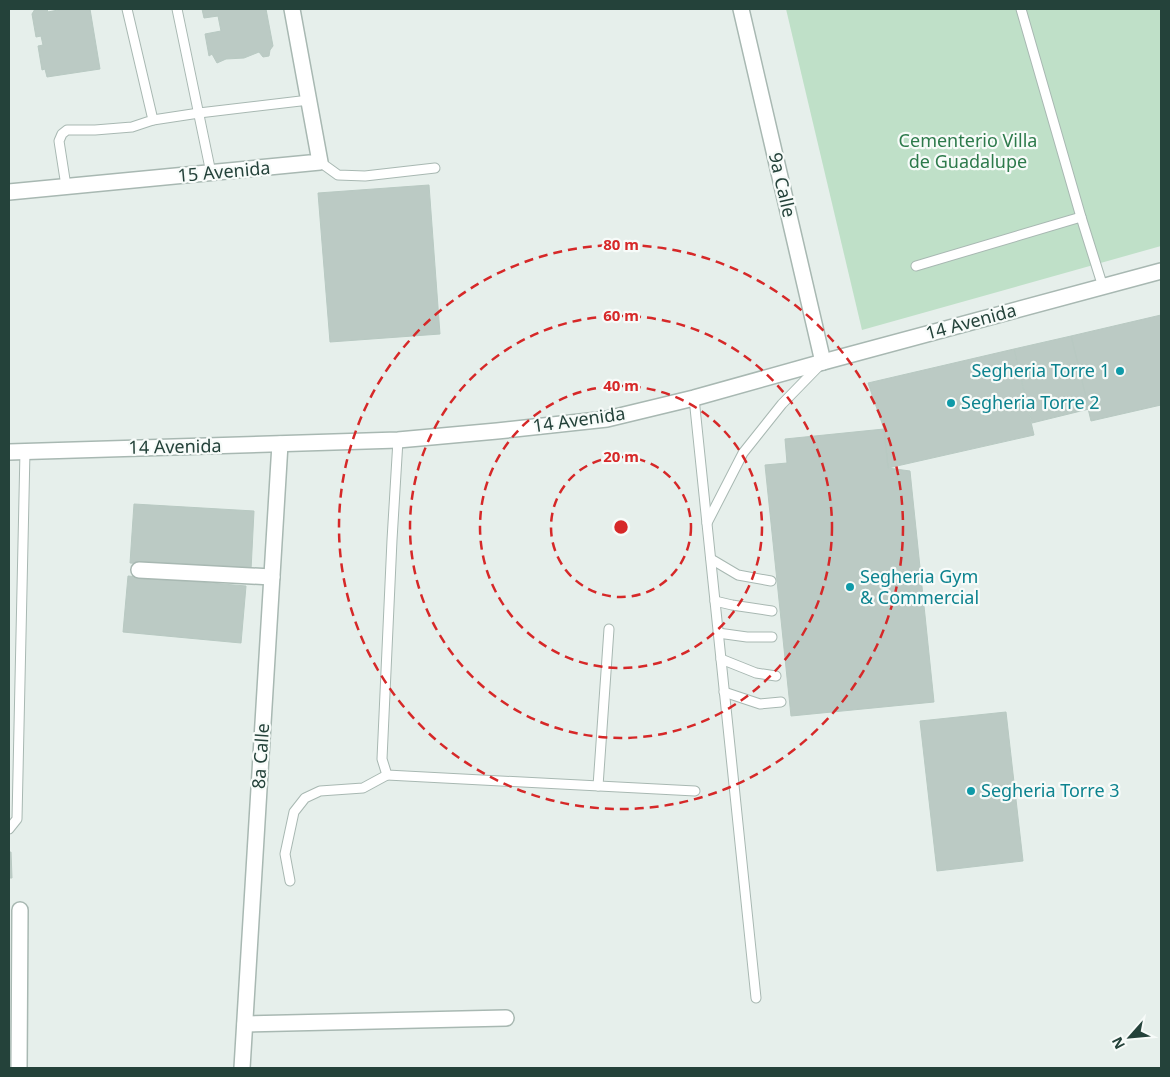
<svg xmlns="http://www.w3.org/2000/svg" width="1170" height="1077" font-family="'Noto Sans',sans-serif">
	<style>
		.green { fill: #bfe0c8 }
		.building { fill: #bbcac4; stroke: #b8c9c2 }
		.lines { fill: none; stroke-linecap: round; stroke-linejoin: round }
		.service-casing { stroke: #a8b8b2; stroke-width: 11 }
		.minor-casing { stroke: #a8b8b2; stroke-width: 18 }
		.tertiary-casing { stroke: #a8b8b2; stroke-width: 18 }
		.service { stroke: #fff; stroke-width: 9 }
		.minor { stroke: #fff; stroke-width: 15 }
		.tertiary { stroke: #fff; stroke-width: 15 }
		.ring { fill: none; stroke: #d62828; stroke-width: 2.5; stroke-dasharray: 9 6 }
		.culture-dot { fill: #0f9aa8; stroke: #f7fbf9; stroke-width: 2 }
		.labels { text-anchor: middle; stroke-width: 4.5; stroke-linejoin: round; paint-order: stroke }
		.park-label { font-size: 18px; fill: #2d7a4b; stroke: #f7fbf9 }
		.street-label { font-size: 18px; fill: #24423a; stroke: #f7fbf9 }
		.culture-label { font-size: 18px; fill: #0d838f; stroke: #f7fbf9; text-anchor: start }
		.centre { fill: #d62828; stroke: #f7fbf9; stroke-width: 2.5 }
		.ring-label { font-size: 15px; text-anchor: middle; font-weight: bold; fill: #d62828; stroke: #f7fbf9; stroke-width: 4.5; stroke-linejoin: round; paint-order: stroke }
	</style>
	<rect width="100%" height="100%" fill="#e6efeb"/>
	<!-- green -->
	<path class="green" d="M786,9H1161V246L862,330Z"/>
	<!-- building -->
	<g class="building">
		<path d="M35,9H47L48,12L63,9H90L100,69L47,77L45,69L42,70L38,46L43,45L41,36L36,37L32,14Z"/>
		<path d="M202,9H266L273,46L270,50L269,56L263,57L259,52L244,58L226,59L217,63L212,54L209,56L205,34L221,31L218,16L204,18Z"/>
		<path d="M429,185L440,334L330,342L318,193Z"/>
		<path d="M1161,315V405L1091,421L1071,336Z"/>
		<path d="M1071,336L1089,409L1032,423L1014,349Z"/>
		<path d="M1014,349L1034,435L888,468L884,429L868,383Z"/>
		<path d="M884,429L888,468L910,471L934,702L791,716L765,465L787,463L785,439Z"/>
		<path d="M134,504L254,511L251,570L130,563Z"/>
		<path d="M128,576L246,586L241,643L123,632Z"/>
		<path d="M1006,712L1023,861L937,871L920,721Z"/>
		<path d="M9,852H11L12,878H9Z"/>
	</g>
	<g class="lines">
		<defs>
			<g id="service">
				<path d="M177,9L211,173"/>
				<path d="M1021,9L1081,217L1103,287"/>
				<path d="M153,120L199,113L309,100"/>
				<path d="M320,162L338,175L365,176L435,168"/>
				<path d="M66,186L59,141L62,134L67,130H95L132,127L153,120L127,9"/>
				<path d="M916,266L1081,217"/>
				<path d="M694,398L756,998"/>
				<path d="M398,440L392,540L382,759L387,775L695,791"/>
				<path d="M707,523L743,453L782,404L821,364"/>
				<path d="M711,559L738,575L771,581"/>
				<path d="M715,601L732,605L772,611"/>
				<path d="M718,633L747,637H772"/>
				<path d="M721,659L756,673L776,676"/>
				<path d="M724,692L760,704L781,702"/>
				<path d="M598,786L609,629"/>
				<path d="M9,829L17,819L25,451"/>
				<path d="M290,881L285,854L294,812L305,798L320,791L363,788L387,775"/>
			</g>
			<g id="minor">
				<path d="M9,192L320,162L292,9"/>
				<path d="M823,362L1161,271"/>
				<path d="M139,570L272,577"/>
				<path d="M245,1024L506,1018"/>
				<path d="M19,1068L20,910"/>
				<path d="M242,1068L280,444"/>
			</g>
			<path id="tertiary" d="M9,452L398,440L497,431L607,419L694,398L823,362L741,9"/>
		</defs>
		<!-- service casing -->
		<use href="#service" class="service-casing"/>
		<!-- minor casing -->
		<use href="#minor" class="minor-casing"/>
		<!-- tertiary casing -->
		<use href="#tertiary" class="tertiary-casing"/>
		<!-- service -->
		<use href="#service" class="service"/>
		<!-- minor -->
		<use href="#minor" class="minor"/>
		<!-- tertiary -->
		<use href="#tertiary" class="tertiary"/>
	</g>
	<!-- distance rings -->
	<g class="ring">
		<circle cx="621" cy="527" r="70"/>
		<circle cx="621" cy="527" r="141"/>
		<circle cx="621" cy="527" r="211"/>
		<circle cx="621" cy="527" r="282"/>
	</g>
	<!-- markers -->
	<g class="culture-dot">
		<circle cx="1120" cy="371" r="5"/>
		<circle cx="951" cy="403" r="5"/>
		<circle cx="850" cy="587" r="5"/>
		<circle cx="971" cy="791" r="5"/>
	</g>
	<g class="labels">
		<!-- park labels -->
		<g class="park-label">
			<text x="968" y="147">Cementerio Villa<tspan x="968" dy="21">de Guadalupe</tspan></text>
		</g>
		<!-- street labels -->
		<g class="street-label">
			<text transform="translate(224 172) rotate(-5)" y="6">15 Avenida</text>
			<text transform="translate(782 185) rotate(77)" y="6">9a Calle</text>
			<text transform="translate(971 322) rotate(-15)" y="6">14 Avenida</text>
			<text transform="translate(579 420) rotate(-8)" y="6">14 Avenida</text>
			<text transform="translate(175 447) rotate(-1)" y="6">14 Avenida</text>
			<text transform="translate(261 756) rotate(-86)" y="6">8a Calle</text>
		</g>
		<!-- culture labels -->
		<g class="culture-label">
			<text x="1110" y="377" text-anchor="end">Segheria Torre 1</text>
			<text x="961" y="409">Segheria Torre 2</text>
			<text x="860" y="583">Segheria Gym<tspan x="860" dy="21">&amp; Commercial</tspan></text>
			<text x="981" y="797">Segheria Torre 3</text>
		</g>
	</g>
	<circle cx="621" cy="527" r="8" class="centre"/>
	<g class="ring-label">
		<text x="621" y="250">80 m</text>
		<text x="621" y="321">60 m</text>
		<text x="621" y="391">40 m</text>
		<text x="621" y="462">20 m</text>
	</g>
	<!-- border -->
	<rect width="1170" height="1077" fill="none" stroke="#24423a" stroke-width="20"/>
	<!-- north arrow -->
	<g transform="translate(1130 1037) rotate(243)" stroke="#f7fbf9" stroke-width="4" paint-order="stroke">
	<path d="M0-4L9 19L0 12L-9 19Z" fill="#24423a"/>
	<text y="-8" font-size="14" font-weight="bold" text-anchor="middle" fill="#24423a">N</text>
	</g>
</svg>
